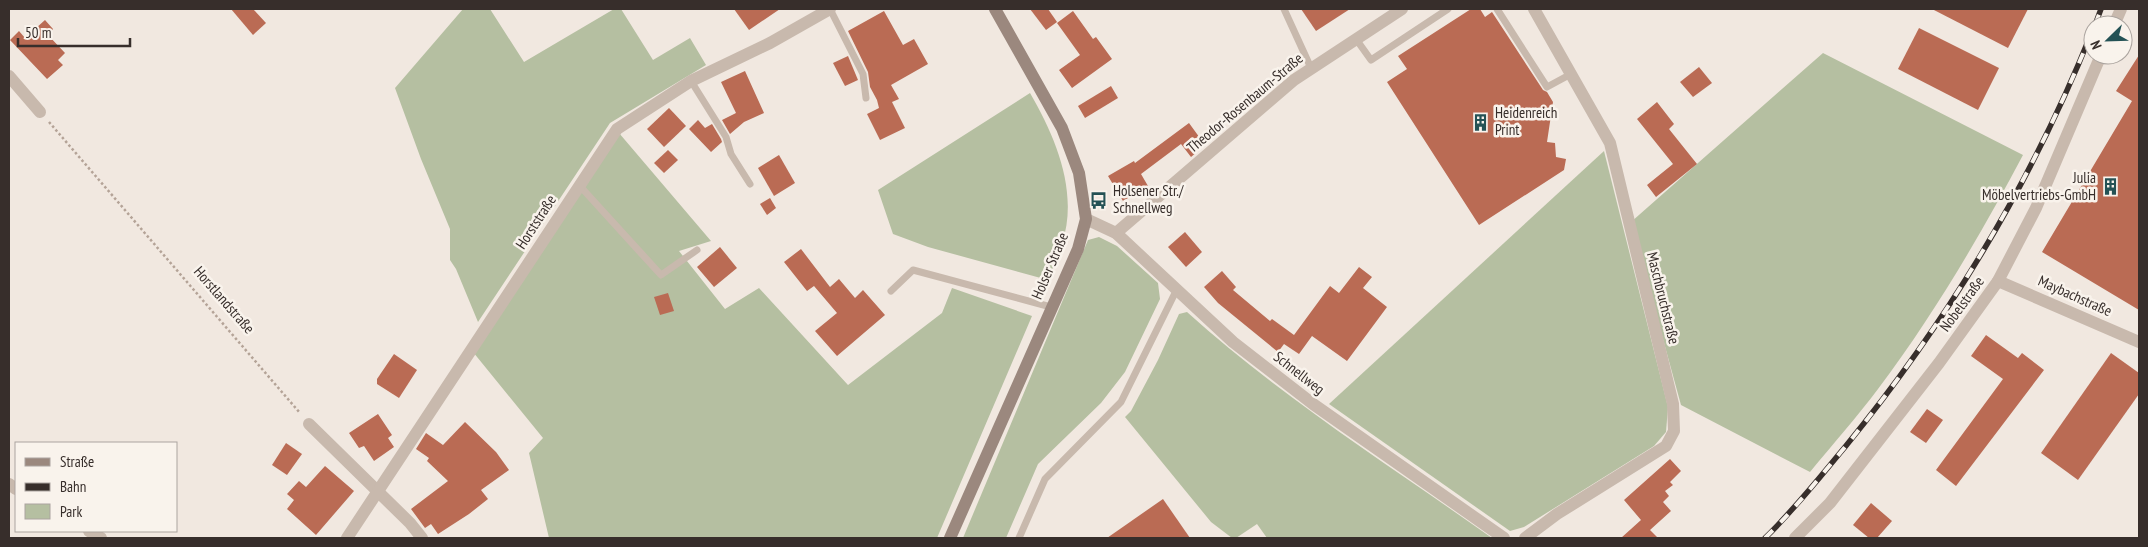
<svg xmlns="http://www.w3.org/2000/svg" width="2148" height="547" font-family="'PT Sans Narrow',sans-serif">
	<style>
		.green { fill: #b5bfa1 }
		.building { fill: #ba6b54 }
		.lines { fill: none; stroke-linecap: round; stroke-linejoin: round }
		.path { stroke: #b4a397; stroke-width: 2.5; stroke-dasharray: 2.5 2.5; stroke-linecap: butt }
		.service { stroke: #c8b9ad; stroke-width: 7 }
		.minor { stroke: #c8b9ad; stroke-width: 12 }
		.secondary { stroke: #9b887e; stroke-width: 12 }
		.rail-casing { stroke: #372e2b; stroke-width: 5.5 }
		.rail { stroke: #f9f3ec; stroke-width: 4; stroke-dasharray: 11; stroke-linecap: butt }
		.labels { text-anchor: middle; stroke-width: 5; stroke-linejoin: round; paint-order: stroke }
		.street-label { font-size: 15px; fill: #372e2b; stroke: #f9f3ec }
		.poi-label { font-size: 15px; fill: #372e2b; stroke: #f9f3ec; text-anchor: start }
	</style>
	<rect width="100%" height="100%" fill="#f1e8e0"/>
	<!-- green -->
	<g class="green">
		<path d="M463,9H490L524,62L614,9H621L653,60L690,38L706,65L610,123L478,322L456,269L450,260V229L421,159L395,88Z"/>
		<path d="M1823,53L2023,155C1980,236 1933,316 1878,389C1857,417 1833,444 1810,472L1681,405L1631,222Z"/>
		<path d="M1030,93C1056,138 1079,192 1062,244C1059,256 1052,268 1048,280L928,247L893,234L878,190Z"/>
		<path d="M619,133L711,241L679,251L725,309L759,288L848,385L942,313L952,288L1032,316L937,538H549L529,453L543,438L473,352Z"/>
		<path d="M1604,151L1668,407L1666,432L1654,446L1524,527L1510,531L1329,404Z"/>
		<path d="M1099,237L1117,246L1158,283L1160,299L1125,372L1101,403L1038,464L1006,538H963L1088,240Z"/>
		<path d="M1187,312C1281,397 1389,465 1492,538H1267L1257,524L1236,538H1232L1211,522L1125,417L1131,411L1158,360L1179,314Z"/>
	</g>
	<!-- building -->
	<g class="building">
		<path d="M231,9H253L266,23L253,35Z"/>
		<path d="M734,9H780L749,30Z"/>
		<path d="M1030,9H1048L1057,22L1046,30Z"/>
		<path d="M1301,9H1350L1316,31Z"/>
		<path d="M1471,9H1480L1485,17L1492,12L1543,90L1547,92L1553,102L1547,142L1555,143L1556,157L1566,159L1564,170L1479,225L1387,82L1407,69L1398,56Z"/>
		<path d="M1932,9H2028L2008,48Z"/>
		<path d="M884,11L903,45L914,39L928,64L891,85L899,99L892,102L905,128L880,140L867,114L879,108L877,100L870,87L868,72L848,31Z"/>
		<path d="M1073,11L1093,39L1096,37L1112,59L1072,88L1059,70L1080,55L1057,23Z"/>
		<path d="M45,20L53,29L48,35L65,53L58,60L63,65L47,79L10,40L19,31L25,38Z"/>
		<path d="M1919,28L1999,68L1978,110L1898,69Z"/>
		<path d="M2139,55V310L2042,252L2132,101L2116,91Z"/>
		<path d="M848,56L858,80L845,86L833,63Z"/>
		<path d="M1699,67L1712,83L1693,97L1680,82Z"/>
		<path d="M745,71L764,113L744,122L730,134L722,120L736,113L721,82Z"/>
		<path d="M1111,86L1118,98L1085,118L1078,106Z"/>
		<path d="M1657,102L1674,124L1669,129L1697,164L1656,197L1647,185L1673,164L1637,119Z"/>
		<path d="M669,108L686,126L664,147L647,129Z"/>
		<path d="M698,120L705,128L712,124L721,139L722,142L711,152L689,129Z"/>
		<path d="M1189,123L1205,145L1191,157L1181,144L1141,174L1148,186L1123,201L1108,176L1134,161L1135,163Z"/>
		<path d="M668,150L678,160L664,173L654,163Z"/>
		<path d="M779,155L795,183L774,196L758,168Z"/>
		<path d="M770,198L776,208L767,215L760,204Z"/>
		<path d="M1185,232L1202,252L1186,267L1168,247Z"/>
		<path d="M720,247L737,268L714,287L697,267Z"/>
		<path d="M801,249L830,287L839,279L855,298L863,290L885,315L837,356L815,331L837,313L814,286L807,291L784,262Z"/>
		<path d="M1359,267L1372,277L1363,288L1387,307L1347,361L1312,336L1299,354L1284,344L1278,352L1218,303L1204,287L1222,271L1236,287L1233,290L1270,321L1272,319L1294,335L1330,286L1339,293Z"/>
		<path d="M668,293L674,311L660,315L654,297Z"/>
		<path d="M1986,335L2018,358L2022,353L2044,370L1956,486L1936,470L2003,379L1971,356Z"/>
		<path d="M2111,353L2139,373V394L2078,480L2041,453Z"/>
		<path d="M394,354L417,370L399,398L377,384V379Z"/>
		<path d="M1927,409L1943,420L1926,443L1910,432Z"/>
		<path d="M378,414L392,435L388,438L394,447L374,461L364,446L359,448L349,433Z"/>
		<path d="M465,422L496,452L509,470L481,490L488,499L469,514L438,534L431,524L425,528L411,509L448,481L427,461L429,458L416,449L426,433L443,445Z"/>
		<path d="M286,443L302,454L287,475L272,465Z"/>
		<path d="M1670,459L1681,471L1670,482L1673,485L1665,491L1669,496L1663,502L1671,511L1650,530L1658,538H1621L1641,520L1624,500Z"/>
		<path d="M325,466L354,491L316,535L287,509L294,500L287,494L299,481L306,487Z"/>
		<path d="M1163,499L1190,538H1107Z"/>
		<path d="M1871,503L1892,521L1877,538H1869L1853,525Z"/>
	</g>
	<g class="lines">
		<!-- path -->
		<path class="path" d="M49,122L300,413"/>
		<!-- service -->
		<g class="service">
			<path d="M830,9L863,74L866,98"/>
			<path d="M1284,9L1311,68"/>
			<path d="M1497,9L1547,87L1571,74"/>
			<path d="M1356,39L1371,60L1448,9"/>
			<path d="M691,81L726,137L731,154L750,184"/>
			<path d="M579,185L661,275L697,250"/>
			<path d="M891,291L913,270L1051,307"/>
			<path d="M1019,538L1045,479L1121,402L1177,289"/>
		</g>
		<!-- minor -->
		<g class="minor">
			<path d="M2114,25L2121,9"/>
			<path d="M9,76L40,112"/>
			<path d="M1086,219L1116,233L1233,342L1313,404L1504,538"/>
			<path d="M1116,233L1294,80L1402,9"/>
			<path d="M1998,281L2139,342"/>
			<path d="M309,424L410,523L422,538"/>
			<path d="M9,484L16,489"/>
			<path d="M89,531L101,538"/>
			<path d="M347,538L617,129L691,81L770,43L830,9"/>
			<path d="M1525,538L1557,514L1666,446L1674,431L1673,404L1610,143L1534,9"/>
			<path d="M1795,538L1830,503L1939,363L1998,281L2036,208L2101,55"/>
		</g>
		<!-- secondary -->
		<path class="secondary" d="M950,538L1078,249L1086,219L1079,173L1062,128L995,9"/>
		<defs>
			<g id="rail">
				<path d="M2095,25L2101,9"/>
				<path d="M1765,538C1794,510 1819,478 1845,447C1947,322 2033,180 2093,29"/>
			</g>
		</defs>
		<!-- rail casing -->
		<use href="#rail" class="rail-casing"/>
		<!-- rail -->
		<use href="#rail" class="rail"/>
	</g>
	<!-- icons -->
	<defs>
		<symbol id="building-bare" viewBox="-9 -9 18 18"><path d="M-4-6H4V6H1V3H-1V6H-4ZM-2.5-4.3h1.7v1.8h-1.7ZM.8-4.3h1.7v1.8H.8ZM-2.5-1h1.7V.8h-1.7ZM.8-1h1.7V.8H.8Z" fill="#245255" stroke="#f9f3ec" stroke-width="2.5" paint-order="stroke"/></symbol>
		<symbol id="bus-bare" viewBox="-9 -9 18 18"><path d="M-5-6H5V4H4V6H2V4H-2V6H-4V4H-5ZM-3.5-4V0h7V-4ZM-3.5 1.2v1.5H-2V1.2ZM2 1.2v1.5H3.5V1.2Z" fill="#245255" stroke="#f9f3ec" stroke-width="2.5" paint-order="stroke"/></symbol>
	</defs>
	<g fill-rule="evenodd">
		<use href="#building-bare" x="1468" y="110" width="25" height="25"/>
		<use href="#building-bare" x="2098" y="174" width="25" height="25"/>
		<use href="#bus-bare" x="1086" y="188" width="25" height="25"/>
	</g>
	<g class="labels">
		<!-- street labels -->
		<g class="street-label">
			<text transform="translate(1245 103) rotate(-40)" y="5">Theodor-Rosenbaum-Straße</text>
			<text transform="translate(536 222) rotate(-57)" y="5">Horststraße</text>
			<text transform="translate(1050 266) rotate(-67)" y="5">Holser Straße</text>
			<text transform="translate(2075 296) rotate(24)" y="5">Maybachstraße</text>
			<text transform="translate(1663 298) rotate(76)" y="5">Maschbruchstraße</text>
			<text transform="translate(224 300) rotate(49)" y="5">Horstlandstraße</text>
			<text transform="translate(1962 304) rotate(-54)" y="5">Nobelstraße</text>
			<text transform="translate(1299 373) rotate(38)" y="5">Schnellweg</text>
		</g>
		<!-- poi labels -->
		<g class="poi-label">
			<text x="1495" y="118">Heidenreich<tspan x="1495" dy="17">Print</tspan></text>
			<text x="2096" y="183" text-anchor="end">Julia<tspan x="2096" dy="17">Möbelvertriebs-GmbH</tspan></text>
			<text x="1113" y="196">Holsener Str./<tspan x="1113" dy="17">Schnellweg</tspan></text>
		</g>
	</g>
	<!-- border -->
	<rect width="2148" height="547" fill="none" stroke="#372e2b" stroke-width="20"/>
	<!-- legend -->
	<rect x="15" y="442" width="162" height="90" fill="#f9f3ec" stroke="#aba49f"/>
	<rect x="25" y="458" width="25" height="8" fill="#9b887e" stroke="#aba49f"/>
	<text x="60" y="467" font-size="15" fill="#372e2b">Straße</text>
	<rect x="25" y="483" width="25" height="8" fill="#372e2b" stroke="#aba49f"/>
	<text x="60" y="492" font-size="15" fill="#372e2b">Bahn</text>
	<rect x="25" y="504" width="25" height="15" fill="#b5bfa1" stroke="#aba49f"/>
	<text x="60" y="517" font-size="15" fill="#372e2b">Park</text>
	<!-- north arrow -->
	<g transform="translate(2108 40) rotate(247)"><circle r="24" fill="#f9f3ec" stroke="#aba49f"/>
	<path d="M0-4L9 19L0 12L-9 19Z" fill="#245255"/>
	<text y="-8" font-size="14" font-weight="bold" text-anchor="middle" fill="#372e2b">N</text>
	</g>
	<!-- scale -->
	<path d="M18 38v8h112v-8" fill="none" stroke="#372e2b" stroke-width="2.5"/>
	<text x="25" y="38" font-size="15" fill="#372e2b" stroke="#f9f3ec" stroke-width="4" paint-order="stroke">50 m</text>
</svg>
